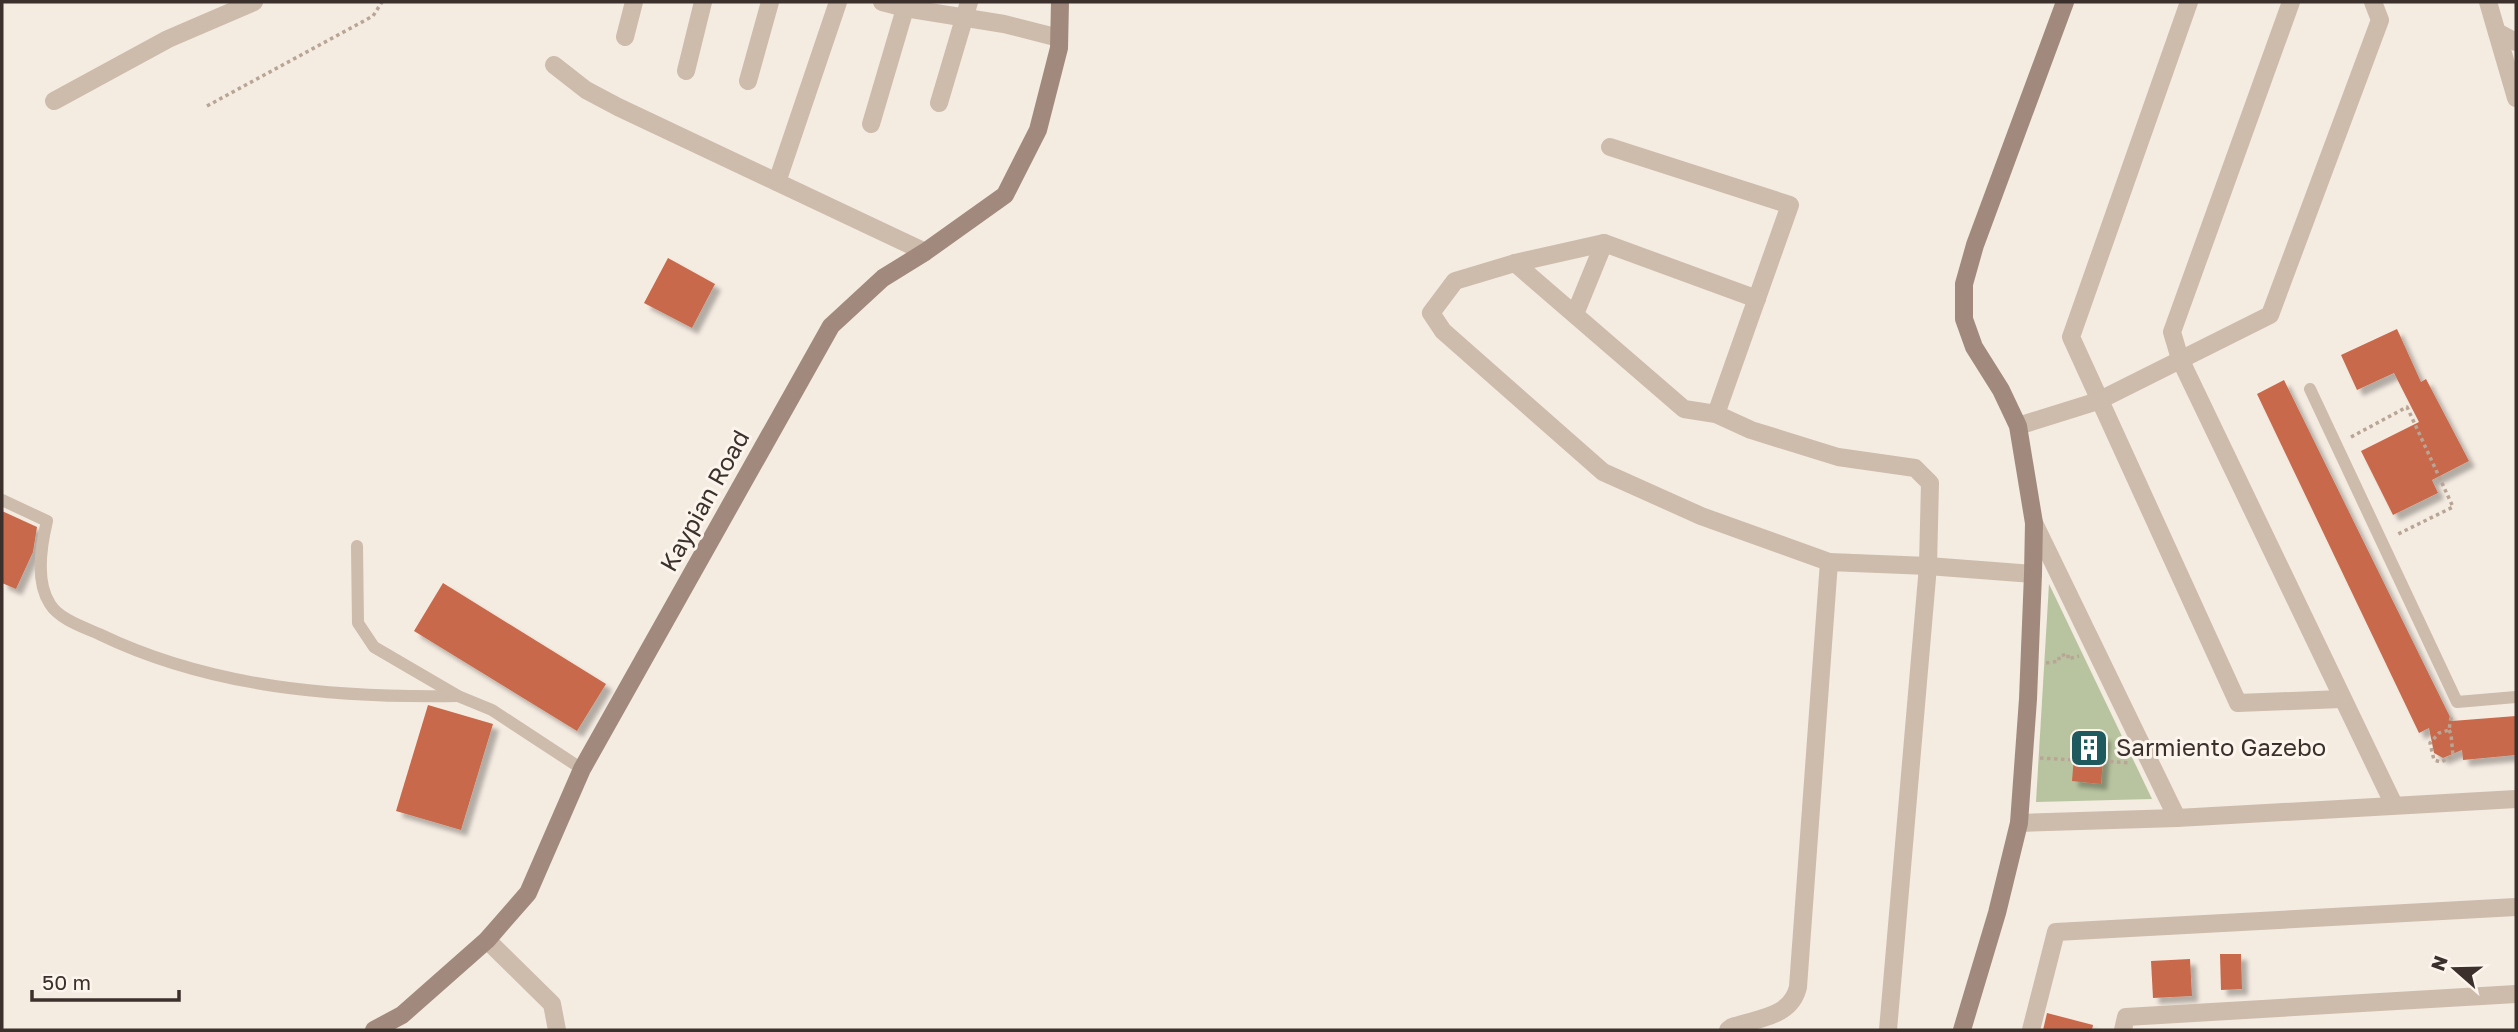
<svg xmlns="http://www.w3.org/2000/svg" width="2518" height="1032" font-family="'Golos Text',sans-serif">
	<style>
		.green { fill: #b8c4a0 }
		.building { fill: #c8694b; filter: url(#shadow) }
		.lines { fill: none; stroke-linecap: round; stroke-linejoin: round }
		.path { stroke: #b9a596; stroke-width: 3.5; stroke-dasharray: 3.5 3.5; stroke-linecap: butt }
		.lane { stroke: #cdbbac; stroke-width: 12 }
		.street { stroke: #cdbbac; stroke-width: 18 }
		.secondary { stroke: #a18a7d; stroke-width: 18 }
		.labels { text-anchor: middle; stroke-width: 6; stroke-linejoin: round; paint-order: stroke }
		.street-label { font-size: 24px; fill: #3b302b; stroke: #fbf5ee }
		.poi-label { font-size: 24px; fill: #3b302b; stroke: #fbf5ee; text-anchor: start }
	</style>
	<defs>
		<filter id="shadow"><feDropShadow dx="6" dy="6" stdDeviation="2" flood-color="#0004"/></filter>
	</defs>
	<rect width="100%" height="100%" fill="#f4ebe1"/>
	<!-- green -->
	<path class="green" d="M2049,584L2152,799L2036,802Z"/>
	<!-- building -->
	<g class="building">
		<path d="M668,258L715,284L692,328L644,303Z"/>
		<path d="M2397,329L2421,382L2426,379L2469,461L2432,480L2438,493L2393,515L2361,451L2419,422L2394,373L2357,390L2341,355Z"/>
		<path d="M2284,380L2452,721L2516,716V755L2463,760L2462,750L2443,758L2434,753L2429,728L2419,733L2257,394Z"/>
		<path d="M2,511L37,527L33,552L16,589L2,583Z"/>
		<path d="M443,583L606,684L577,731L414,631Z"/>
		<path d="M428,705L493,724L461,830L396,811Z"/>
		<path d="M2076,732L2105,735L2101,784L2072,781Z"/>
		<path d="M2220,954H2241L2242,989L2221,990Z"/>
		<path d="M2190,959L2192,996L2153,998L2151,961Z"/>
		<path d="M2047,1013L2093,1025L2092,1030H2043Z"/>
	</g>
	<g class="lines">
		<!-- path -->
		<g class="path">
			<path d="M207,106L373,16L382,2"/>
			<path d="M2351,437L2407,407L2453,507L2396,535"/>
			<path d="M2046,663L2059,661V656L2068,654V659L2079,656"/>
			<path d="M2449,730L2451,734L2453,756L2441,762L2434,760L2430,743L2439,733L2449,730L2451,717"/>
			<path d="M2040,758L2074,760"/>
			<path d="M2103,761L2131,763"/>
		</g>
		<!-- lane -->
		<g class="lane">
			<path d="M2310,389L2457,702L2516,697"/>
			<path d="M2,500L47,521C41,546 35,581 50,604C59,619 83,627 99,634C211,688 335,698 458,696"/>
			<path d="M357,546L358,623L374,647L458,696L492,710L582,769"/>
		</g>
		<!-- street -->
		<g class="street">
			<path d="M882,2L905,8L1004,24L1059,38"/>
			<path d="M2189,2L2071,337L2238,703L2341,699"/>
			<path d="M2291,2L2172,332L2180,359L2394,805"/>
			<path d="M2488,2L2516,98"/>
			<path d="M2497,32L2516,42"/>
			<path d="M625,37L634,2"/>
			<path d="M554,65L586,90L618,107L925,252"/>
			<path d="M686,71L703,2"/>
			<path d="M748,81L770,2"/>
			<path d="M54,101L168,39L254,2"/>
			<path d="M939,103L969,2"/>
			<path d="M871,124L907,2"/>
			<path d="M1610,147L1790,205L1716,414"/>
			<path d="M777,182L838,2"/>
			<path d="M1515,263L1684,409L1716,414L1751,430L1838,457L1915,468L1930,483L1928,566L1888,1030"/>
			<path d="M1757,299L1604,243L1515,263L1455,281L1431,313L1443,331L1603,472L1701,516L1829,562"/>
			<path d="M1575,314L1604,243"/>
			<path d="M2018,426L2098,401L2270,315L2380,20L2373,2"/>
			<path d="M2034,523L2177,818"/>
			<path d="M2019,823L2177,818L2516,799"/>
			<path d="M487,940L552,1004L557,1030"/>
			<path d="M1728,1030L1732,1027C1759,1018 1791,1017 1798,987L1829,562L1928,566L2033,574"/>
			<path d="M2031,1030L2056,932L2516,907"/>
			<path d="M2123,1030L2126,1017L2516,994"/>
		</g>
		<!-- secondary -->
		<g class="secondary">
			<path d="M374,1030L402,1015L487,940L528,893L582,769L831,326L883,278L925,252L1005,195L1038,130L1059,48L1060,2"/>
			<path d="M1962,1030L1997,913L2019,823L2028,699L2033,574L2034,523L2018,426L2001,390L1974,347L1964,319V284L1975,245L2065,2"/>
		</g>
	</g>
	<!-- icons -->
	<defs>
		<symbol id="building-square" viewBox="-11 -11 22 22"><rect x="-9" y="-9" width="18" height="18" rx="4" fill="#1f5a5e" stroke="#fbf5ee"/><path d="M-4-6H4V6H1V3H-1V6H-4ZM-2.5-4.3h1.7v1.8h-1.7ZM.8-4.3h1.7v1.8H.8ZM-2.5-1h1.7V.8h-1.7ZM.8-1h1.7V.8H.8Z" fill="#fff"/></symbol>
	</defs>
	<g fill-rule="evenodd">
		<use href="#building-square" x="2067" y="726" width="44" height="44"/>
	</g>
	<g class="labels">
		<!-- street labels -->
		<g class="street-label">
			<text transform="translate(705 501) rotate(-61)" y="8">Kaypian Road</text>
		</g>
		<!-- poi labels -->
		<g class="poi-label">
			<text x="2116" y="756">Sarmiento Gazebo</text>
		</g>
	</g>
	<!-- border -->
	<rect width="2518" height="1032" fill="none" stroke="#3b302b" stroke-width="7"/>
	<!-- north arrow -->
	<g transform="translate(2455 969) rotate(290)" stroke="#fbf5ee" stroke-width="5" paint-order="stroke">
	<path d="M0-5L12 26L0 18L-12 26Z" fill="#3b302b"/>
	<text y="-10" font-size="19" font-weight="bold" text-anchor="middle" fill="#3b302b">N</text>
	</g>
	<!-- scale -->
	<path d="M32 990v10h147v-10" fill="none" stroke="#3b302b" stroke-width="3.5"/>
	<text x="42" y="990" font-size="21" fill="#3b302b" stroke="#fbf5ee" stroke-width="5" paint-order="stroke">50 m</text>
</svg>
